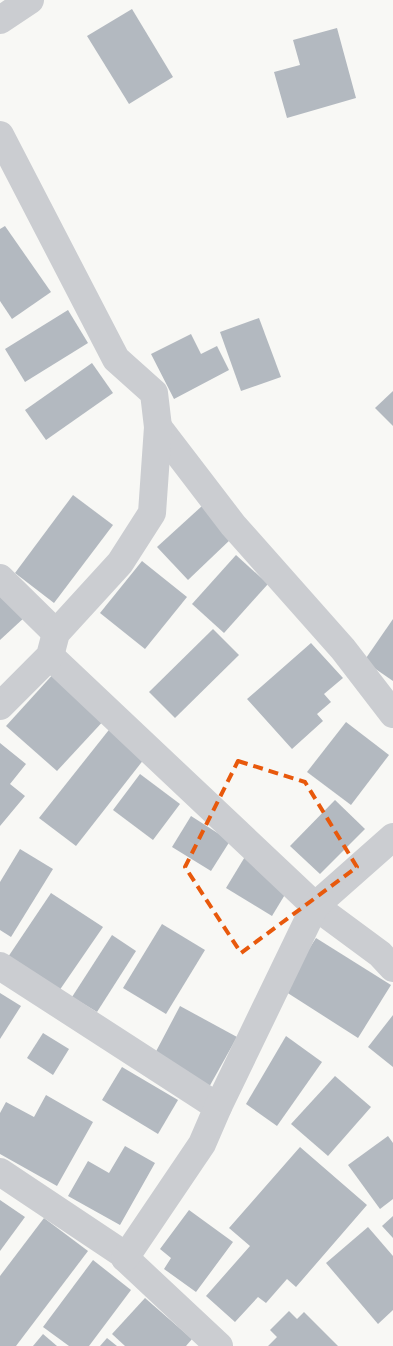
<svg xmlns="http://www.w3.org/2000/svg" width="393" height="1346" font-family="'PT Sans Narrow',sans-serif">
	<style>
		.building { fill: #b3b9c0 }
		.lines { fill: none; stroke-linecap: round; stroke-linejoin: round }
		.minor { stroke: #cbcdd1; stroke-width: 28 }
		.tertiary { stroke: #cbcdd1; stroke-width: 28 }
		.marked { fill: none; stroke: #e8590c; stroke-width: 4; stroke-dasharray: 10 6; stroke-linejoin: round }
	</style>
	<rect width="100%" height="100%" fill="#f8f8f5"/>
	<!-- building -->
	<g class="building">
		<path d="M132,9L173,77L129,104L87,36Z"/>
		<path d="M337,28L356,98L287,118L274,72L300,65L293,40Z"/>
		<path d="M5,226L51,292L12,319L0,301V229Z"/>
		<path d="M68,310L88,343L25,382L5,349Z"/>
		<path d="M259,318L281,377L241,391L220,332Z"/>
		<path d="M191,334L201,354L217,346L229,370L174,399L151,354Z"/>
		<path d="M92,363L113,393L46,440L25,410Z"/>
		<path d="M393,391V426L375,408Z"/>
		<path d="M73,495L113,525L54,603L15,573Z"/>
		<path d="M202,506L232,538L188,580L157,547Z"/>
		<path d="M236,555L268,584L224,633L192,604Z"/>
		<path d="M142,561L187,597L145,649L100,613Z"/>
		<path d="M0,589L26,616L0,640Z"/>
		<path d="M393,619V681L364,661Z"/>
		<path d="M213,629L239,655L175,718L149,692Z"/>
		<path d="M311,643L343,678L324,694L331,702L317,714L323,721L292,749L247,699Z"/>
		<path d="M56,671L107,717L57,771L6,726Z"/>
		<path d="M346,722L389,755L351,805L307,772Z"/>
		<path d="M112,726L148,754L76,846L39,818Z"/>
		<path d="M0,743L26,764L10,784L25,796L0,826Z"/>
		<path d="M140,774L180,804L153,840L113,810Z"/>
		<path d="M335,800L365,829L320,874L290,846Z"/>
		<path d="M191,816L230,841L211,871L172,847Z"/>
		<path d="M20,849L53,869L11,937L0,930V882Z"/>
		<path d="M246,855L292,883L272,916L226,888Z"/>
		<path d="M51,893L103,927L59,991L8,957Z"/>
		<path d="M162,924L205,950L166,1014L123,988Z"/>
		<path d="M112,935L136,951L97,1012L72,997Z"/>
		<path d="M316,938L391,985L358,1038L283,990Z"/>
		<path d="M0,993L21,1006L0,1039Z"/>
		<path d="M180,1006L237,1037L208,1089L152,1059Z"/>
		<path d="M393,1015V1067L368,1047Z"/>
		<path d="M43,1033L69,1049L53,1075L27,1058Z"/>
		<path d="M286,1036L322,1062L277,1126L246,1104Z"/>
		<path d="M122,1067L178,1100L158,1134L102,1100Z"/>
		<path d="M335,1076L371,1107L328,1156L291,1124Z"/>
		<path d="M46,1095L93,1122L57,1186L0,1154V1113L6,1102L34,1117Z"/>
		<path d="M388,1136L393,1143V1199L380,1209L348,1165Z"/>
		<path d="M125,1146L155,1163L120,1225L68,1196L88,1161L109,1173Z"/>
		<path d="M300,1147L367,1205L296,1287L287,1279L266,1303L258,1297L235,1322L206,1296L250,1246L229,1228Z"/>
		<path d="M0,1200L25,1217L0,1251Z"/>
		<path d="M189,1210L233,1242L196,1292L164,1269L171,1258L160,1249Z"/>
		<path d="M393,1216V1238L382,1226Z"/>
		<path d="M44,1218L88,1251L16,1346H0V1276Z"/>
		<path d="M368,1227L393,1256V1310L378,1324L326,1263Z"/>
		<path d="M93,1260L131,1290L89,1346H69L43,1327Z"/>
		<path d="M145,1298L192,1339L186,1346H125L112,1334Z"/>
		<path d="M289,1311L297,1319L304,1312L338,1346H268L277,1337L270,1330Z"/>
		<path d="M43,1334L57,1346H33Z"/>
		<path d="M107,1338L117,1346H100Z"/>
	</g>
	<g class="lines">
		<!-- minor -->
		<g class="minor">
			<path d="M0,20L30,0"/>
			<path d="M158,427L233,525L343,649L393,714"/>
			<path d="M0,578L56,633"/>
			<path d="M50,656L315,906L380,954L393,968"/>
			<path d="M0,966L218,1107"/>
			<path d="M0,1172L123,1254L125,1258L219,1346"/>
			<path d="M125,1258L202,1144L218,1107L315,906L393,837"/>
		</g>
		<!-- tertiary -->
		<path class="tertiary" d="M0,135L116,359L154,393L158,427L152,513L120,563L56,633L50,656L0,706"/>
	</g>
	<!-- marked area -->
	<path class="marked" d="M238,761L305,782L357,867L241,953L185,867Z"/>
</svg>
